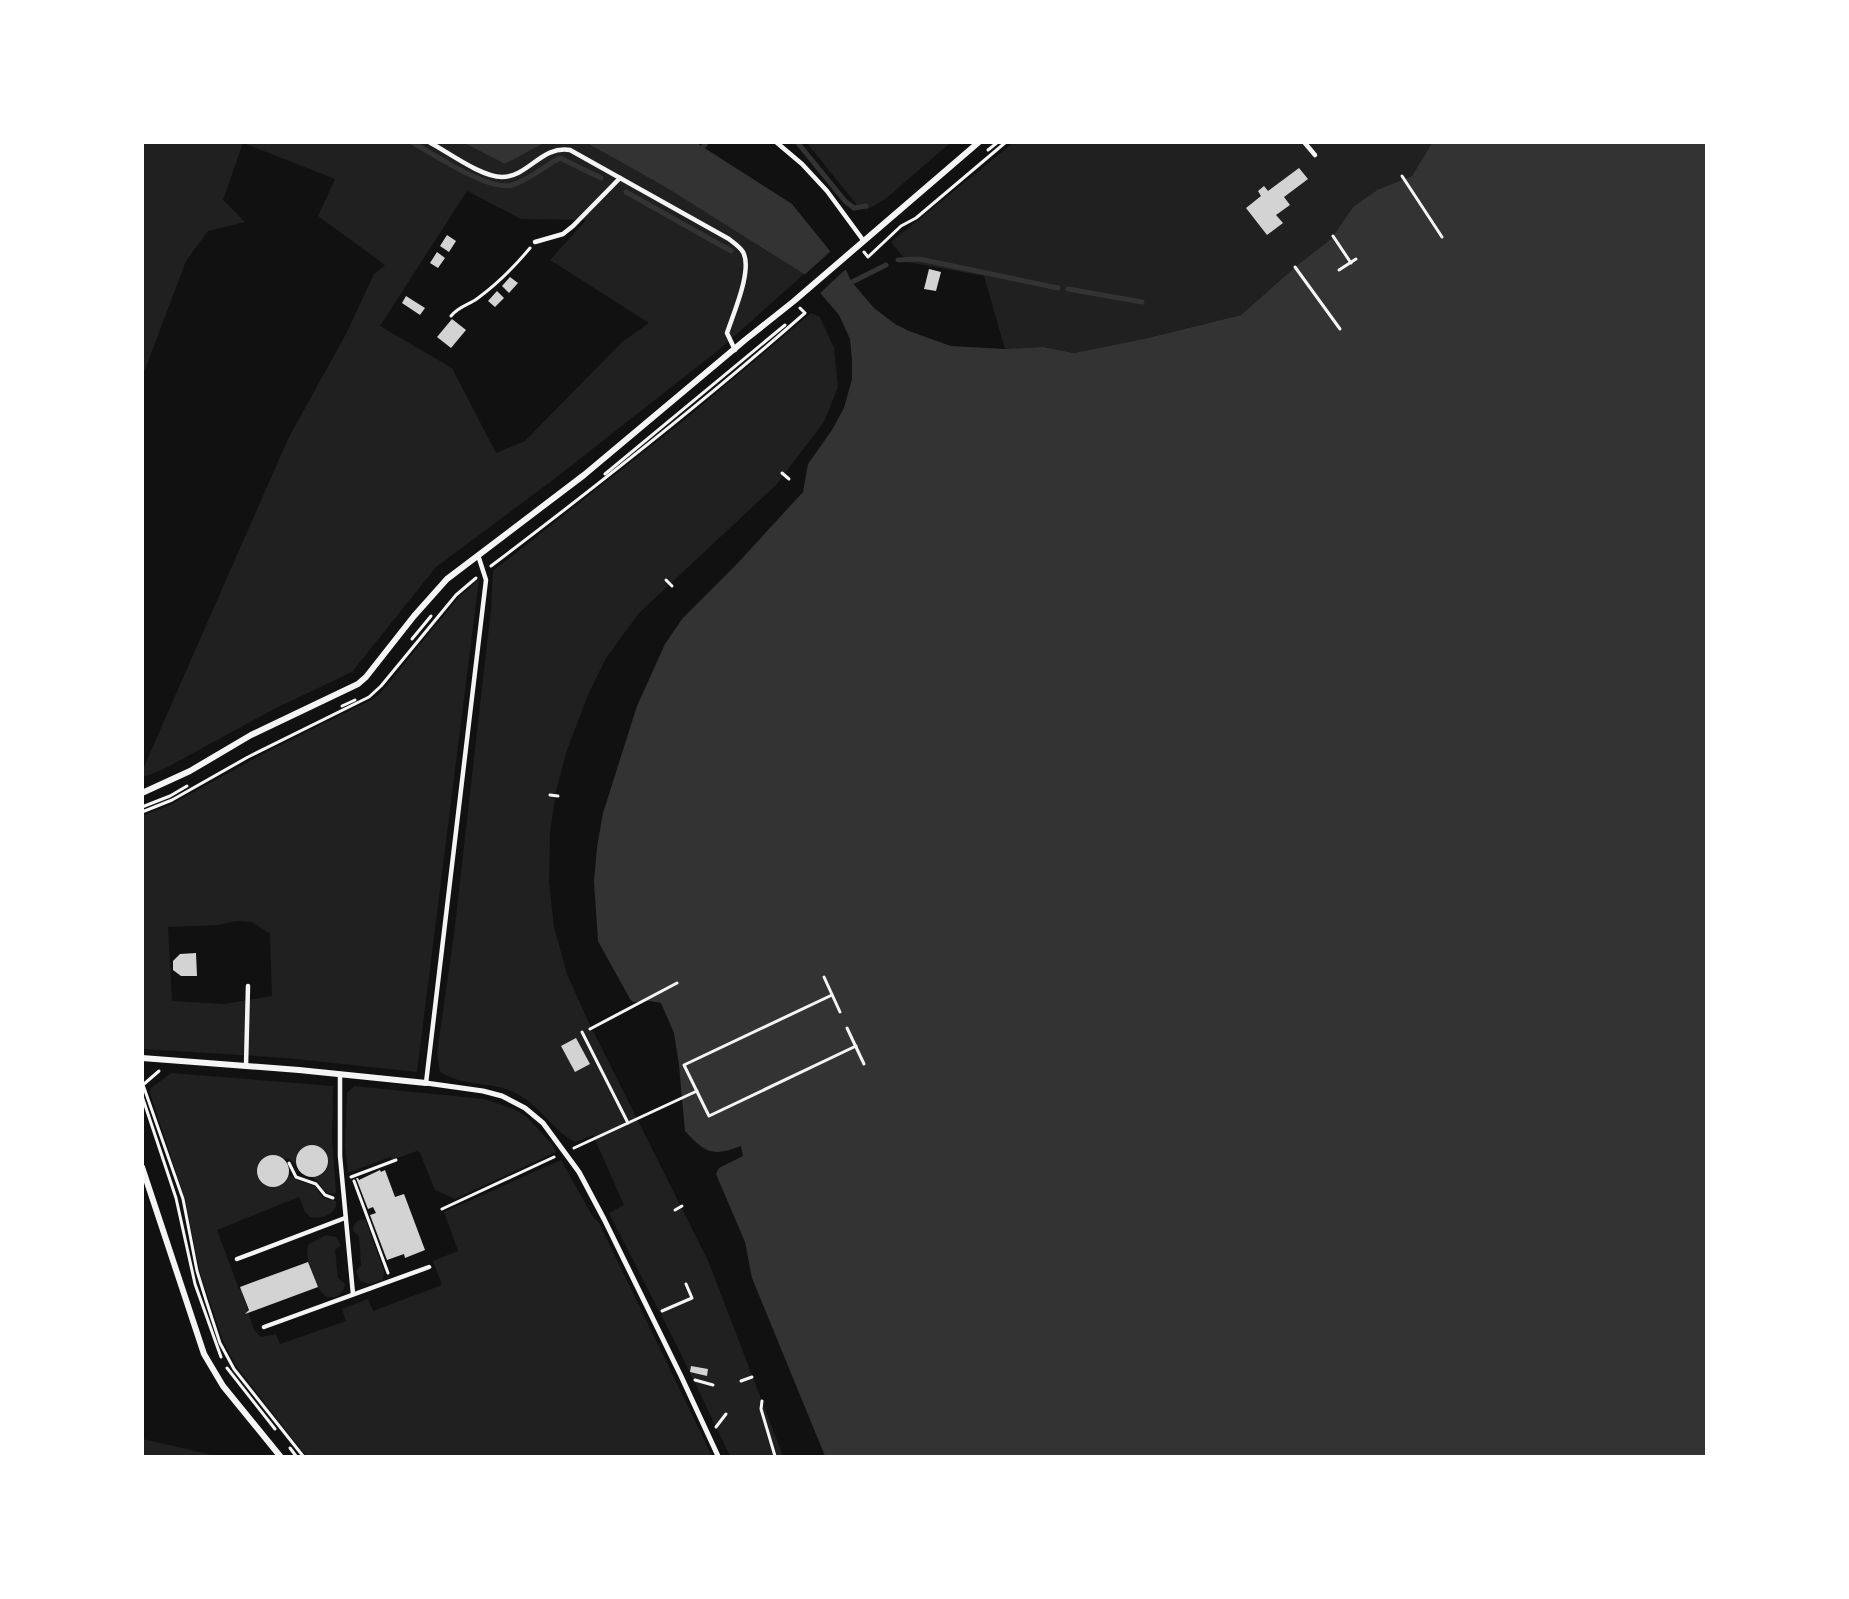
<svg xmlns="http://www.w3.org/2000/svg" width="1849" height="1599" font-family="'PT Serif',serif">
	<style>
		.green { fill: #202020; fill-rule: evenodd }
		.water { fill: #333 }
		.pier { fill: #111 }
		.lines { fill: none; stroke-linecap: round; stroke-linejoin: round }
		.stream { stroke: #333; stroke-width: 5 }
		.building { fill: #d3d3d3 }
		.path { stroke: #f5f5f5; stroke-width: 3 }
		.service { stroke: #f5f5f5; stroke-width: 4.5 }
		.pedestrian { stroke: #f5f5f5; stroke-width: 5 }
		.minor { stroke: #f5f5f5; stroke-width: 6 }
	</style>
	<rect width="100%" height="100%" fill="#111"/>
	<!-- green -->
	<g class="green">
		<path d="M143,143H464L505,164L544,143H587L667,188L804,274L721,348L553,480L436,567L352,672L274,709L162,770L143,777V769L288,439L347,332L374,274L385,265L318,216L335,179L243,143L223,200L245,222L208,231L186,261L143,375ZM467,191L521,219L586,220L550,260L649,323L622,342L525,441L496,453L452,368L380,326Z"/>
		<path d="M807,143H950L884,200L866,210L857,205Z"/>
		<path d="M1013,143H1432L1412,176L1377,190L1353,207L1331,239L1295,267L1241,315L1148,338L1074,353L1043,347L1005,349L984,276L907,262L891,242Z"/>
		<path d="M811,313L820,317L834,348L838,387L824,422L776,485L639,613L606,658L588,695L567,750L556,791L550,833L549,881L554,927L567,974L588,1021L709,1263L783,1456H730L679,1350L609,1213L624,1205L593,1135L575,1142C555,1132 542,1109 521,1096C497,1080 464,1088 440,1072L437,1053L454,934L491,609L493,571L688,417Z"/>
		<path d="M479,579L417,1072L286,1058L143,1049L142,816L170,805L270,750L369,701L379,695L458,598ZM237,921L252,922L270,934L272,996L224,1004L172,1001L168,927L218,925Z"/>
		<path d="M171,1073L333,1086L332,1139L336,1192L334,1194L327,1193L318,1182L289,1159H284L289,1175L301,1182L315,1186L323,1198L336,1201C338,1214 321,1220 310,1217L305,1212L299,1197L217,1230L239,1289H241L254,1330L261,1337L276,1334L280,1344L346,1321L342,1309L368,1299L373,1311L442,1285L433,1261L458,1251L444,1212L561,1160L593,1217L599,1223L712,1456H306L236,1366L223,1341L200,1273L185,1199L150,1093L151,1088Z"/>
		<path d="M354,1086L484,1099L514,1109L526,1116L552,1144L556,1152L455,1199L435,1190L420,1153L417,1151L392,1160L390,1157L348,1173L345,1146L347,1093Z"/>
		<path d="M363,1219L366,1221L384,1272L383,1280L369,1284L360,1281L356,1271L361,1265L359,1236L353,1231C353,1224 356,1221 363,1219Z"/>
		<path d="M326,1235L336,1237L341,1245L335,1250L338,1278L345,1284C343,1295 335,1300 325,1296C315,1286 303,1257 309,1244Z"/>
		<path d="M142,1439H143L217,1456H143Z"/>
	</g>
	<!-- water -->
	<g class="water">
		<path d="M695,142L792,204L847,272L851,281L874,308L895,324L909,331L951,346L1005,349L1043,347L1074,353L1148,338L1241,315L1295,267L1331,239L1353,207L1377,190L1412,176L1432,143H1706V1456H825L752,1278L745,1242L716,1174L719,1168L743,1156L741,1146C713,1157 705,1153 685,1131L679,1065L674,1033L661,1003L650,1001L633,1002L630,999L598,941L594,882L597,847L603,813L637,706L665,644L682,619L735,566L803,492L808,464L832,430L844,408L852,379V360L850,339L839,315L804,274L667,188L587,143Z"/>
		<path d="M464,143V142L544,143L505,164Z"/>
	</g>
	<!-- pier -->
	<path class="pier" d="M832,250L847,268L818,295L802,277Z"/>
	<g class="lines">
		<!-- stream -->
		<g class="stream">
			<path d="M412,142C433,154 490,192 512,185C529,180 545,166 560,158L601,178"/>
			<path d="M797,142L845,201L854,208L866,206"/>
			<path d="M703,147L706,143"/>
			<path d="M626,192L731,251"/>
			<path d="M898,260L919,259L1058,288"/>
			<path d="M852,282L886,265"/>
			<path d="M1068,289L1142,302"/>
		</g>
	</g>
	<!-- building -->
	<g class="building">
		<path d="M1299,168L1308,179L1284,197L1290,205L1276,215L1283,223L1267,235L1246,208L1261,196L1258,191L1264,186L1268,191Z"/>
		<path d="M447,235L456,241L449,252L440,246Z"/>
		<path d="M437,252L445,258L438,268L430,263Z"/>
		<path d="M929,269L941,272L936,291L924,289Z"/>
		<path d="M510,277L518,283L509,293L502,286Z"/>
		<path d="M497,291L504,298L495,307L488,301Z"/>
		<path d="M406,296L425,308L420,315L402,303Z"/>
		<path d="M452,319L466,330L451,348L437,337Z"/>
		<path d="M196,953L197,976H181L173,970V961L180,954Z"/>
		<path d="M576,1038L590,1064L575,1072L561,1046Z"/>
		<circle cx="312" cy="1161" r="16"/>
		<circle cx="273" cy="1171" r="16"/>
		<path d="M380,1170L381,1172L385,1170L395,1197L404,1194L425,1250L405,1258L404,1254L387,1260L370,1215L376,1213L373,1207L368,1209L356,1178H358L359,1180Z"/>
		<path d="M308,1262L318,1287L245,1314L249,1310L240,1287Z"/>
		<path d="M691,1366L708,1369L707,1376L690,1372Z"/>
	</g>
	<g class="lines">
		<!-- path -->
		<g class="path">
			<path d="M988,150L998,142"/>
			<path d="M1402,176L1442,237"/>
			<path d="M1333,236L1351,263"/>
			<path d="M864,252L868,257L901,226L916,218L1006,142"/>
			<path d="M1295,267L1340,329"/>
			<path d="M1339,270L1356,259"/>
			<path d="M451,316C459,306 469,305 478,298C497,284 515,266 530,248"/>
			<path d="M782,473L789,479"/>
			<path d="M605,474L785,325"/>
			<path d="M491,566C598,485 704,402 805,313L800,308"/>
			<path d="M666,580L672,586"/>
			<path d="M412,639L431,616"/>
			<path d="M342,706L355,700"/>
			<path d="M550,795L558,796"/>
			<path d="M142,807L170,796L187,786"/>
			<path d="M142,812L172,800L248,757L369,697L381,686L456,595L476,578"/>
			<path d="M824,977L840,1012"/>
			<path d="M832,995L684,1065L709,1116L856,1046"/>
			<path d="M847,1028L864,1064"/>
			<path d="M590,1029L677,983"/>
			<path d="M582,1032L628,1123"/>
			<path d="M142,1082L183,1199L197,1271L206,1300L220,1343L234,1369L303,1456"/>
			<path d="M144,1084L159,1071"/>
			<path d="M142,1096L176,1198L195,1284L221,1357"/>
			<path d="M574,1148L697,1091"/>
			<path d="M289,1163L296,1177L316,1184L325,1195L333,1198"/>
			<path d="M351,1177L396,1160"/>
			<path d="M354,1181L388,1273"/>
			<path d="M442,1209L554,1157"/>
			<path d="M675,1210L682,1206"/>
			<path d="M662,1311L692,1298L686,1284"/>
			<path d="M227,1368L275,1429"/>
			<path d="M695,1380L713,1385"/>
			<path d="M741,1381L752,1377"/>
			<path d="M762,1401L761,1409L775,1456"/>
			<path d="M716,1427L726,1414"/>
			<path d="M290,1448L296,1456"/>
		</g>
		<!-- service -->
		<g class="service">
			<path d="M429,142C448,152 481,177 502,177C528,177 542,145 570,150L729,239C734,243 740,247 743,252C753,270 733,314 727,333L735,350"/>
			<path d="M776,142L802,164L827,191L863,240"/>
			<path d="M1304,142L1315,155"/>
			<path d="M535,242L563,234L573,226L620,178"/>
			<path d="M246,1066L248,986"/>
			<path d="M340,1074V1156L353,1294"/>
			<path d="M426,1083L486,580L478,555"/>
			<path d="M237,1259L345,1218"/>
			<path d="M264,1327L429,1267"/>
		</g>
		<!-- pedestrian -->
		<path class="pedestrian" d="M426,1083L483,1091L502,1096L525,1108L543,1123L579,1172L604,1219L681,1376L718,1456"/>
		<!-- minor -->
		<g class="minor">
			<path d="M142,793L190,771L251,735L358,684L366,677L414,616L447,579L584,475L745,340L794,301L979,142"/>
			<path d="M142,1058L299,1070L426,1083"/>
			<path d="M142,1167L204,1354L223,1386L280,1456"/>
		</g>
	</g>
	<!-- border -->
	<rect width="1849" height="1599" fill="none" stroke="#ffffff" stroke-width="288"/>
</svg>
